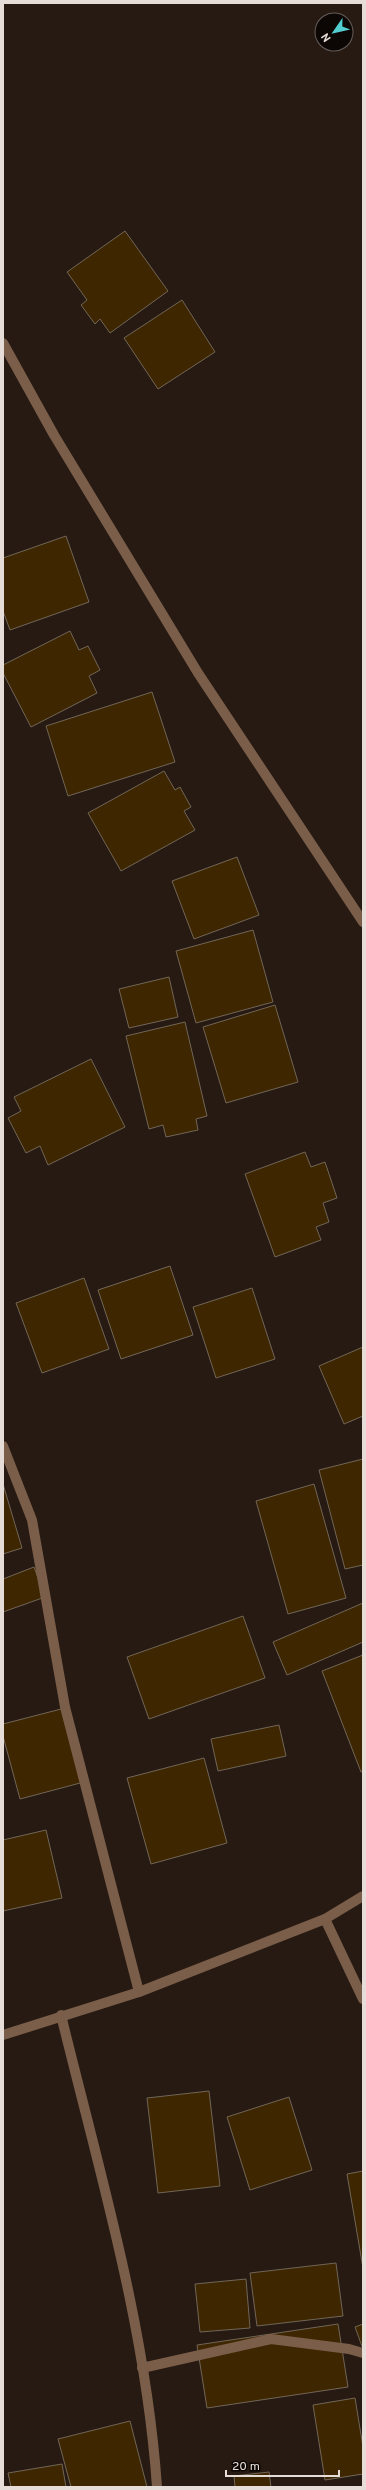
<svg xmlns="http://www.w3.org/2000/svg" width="366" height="2490" font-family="Overpass,sans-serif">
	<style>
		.building { fill: #3e2600; stroke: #716657 }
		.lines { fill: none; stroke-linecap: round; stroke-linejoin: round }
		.minor { stroke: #7a5e4a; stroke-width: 10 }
	</style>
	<rect width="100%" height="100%" fill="#271a12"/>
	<!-- building -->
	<g class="building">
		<path d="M125,231L168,291L110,333L100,319L95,324L81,305L87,300L67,272Z"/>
		<path d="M182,300L215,352L158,389L124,338Z"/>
		<path d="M66,536L89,602L10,630L3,611V558Z"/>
		<path d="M70,631L79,650L88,646L100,670L89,676L97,693L31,727L3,673V665Z"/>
		<path d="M152,692L175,762L68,796L46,726Z"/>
		<path d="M164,771L175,790L180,787L191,807L184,811L195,830L121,871L88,813Z"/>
		<path d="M237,857L259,915L194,939L172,881Z"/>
		<path d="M253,930L273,1002L196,1023L176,951Z"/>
		<path d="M169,977L178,1017L129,1028L119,989Z"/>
		<path d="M275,1005L298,1082L226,1103L203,1027Z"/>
		<path d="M185,1022L207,1116L196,1119L198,1130L166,1137L163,1125L149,1129L126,1036Z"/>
		<path d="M91,1059L125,1127L48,1165L40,1146L26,1153L8,1118L21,1111L14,1097Z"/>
		<path d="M305,1152L311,1167L325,1162L337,1198L323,1203L329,1222L316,1227L321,1240L275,1257L245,1174Z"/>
		<path d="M170,1266L193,1335L121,1359L98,1290Z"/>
		<path d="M84,1278L109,1349L42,1373L16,1303Z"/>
		<path d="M252,1288L275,1359L216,1378L193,1307Z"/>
		<path d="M363,1347V1416L344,1424L319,1366Z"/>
		<path d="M363,1459V1565L345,1569L319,1470Z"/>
		<path d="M3,1484L22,1548L3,1554Z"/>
		<path d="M314,1484L346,1598L288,1614L256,1501Z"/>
		<path d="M34,1567L45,1597L3,1612V1579Z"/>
		<path d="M363,1603V1642L287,1675L273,1642Z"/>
		<path d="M243,1616L265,1678L149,1719L127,1657Z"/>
		<path d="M363,1655V1771L361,1772L322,1671Z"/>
		<path d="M65,1708L84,1782L20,1799L3,1736V1724Z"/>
		<path d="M279,1725L286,1756L218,1771L211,1739Z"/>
		<path d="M204,1758L227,1843L151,1864L127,1778Z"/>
		<path d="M46,1830L62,1898L3,1911V1840Z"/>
		<path d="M209,2091L220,2186L158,2193L147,2098Z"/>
		<path d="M289,2097L312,2170L250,2190L227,2117Z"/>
		<path d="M363,2171V2268L347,2174Z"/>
		<path d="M336,2263L343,2316L257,2326L250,2273Z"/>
		<path d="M246,2279L250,2328L200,2332L195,2284Z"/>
		<path d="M338,2324L348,2387L207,2408L197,2345Z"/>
		<path d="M363,2324V2349L355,2327Z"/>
		<path d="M355,2398L363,2447V2474L325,2480L313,2405Z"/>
		<path d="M130,2421L147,2487H71L58,2439Z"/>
		<path d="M62,2464L66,2487H11L8,2473Z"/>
		<path d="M269,2472L271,2487H235L234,2476Z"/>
	</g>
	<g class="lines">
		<!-- minor -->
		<g class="minor">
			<path d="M3,343L54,435L198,673L363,922"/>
			<path d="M3,1446L32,1520L65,1707L139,1992"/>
			<path d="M325,1919L363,1999"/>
			<path d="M61,2015C99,2171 146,2326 157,2487"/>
			<path d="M3,2035L139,1992L325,1919L363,1896"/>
			<path d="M142,2368L271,2339L349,2349L363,2353"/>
		</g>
	</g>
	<!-- border -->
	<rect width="366" height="2490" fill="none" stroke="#e7ddd8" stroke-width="8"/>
	<!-- north arrow -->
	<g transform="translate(334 32) rotate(236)"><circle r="19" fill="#0c0604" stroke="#645c59"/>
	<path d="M0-3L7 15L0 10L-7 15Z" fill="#52cdd0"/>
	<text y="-6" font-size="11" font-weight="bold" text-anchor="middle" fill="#e7ddd8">N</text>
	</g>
	<!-- scale -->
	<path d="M226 2470v6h113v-6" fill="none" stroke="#e7ddd8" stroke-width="2"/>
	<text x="232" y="2470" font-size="12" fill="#e7ddd8" stroke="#0c0604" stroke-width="3" paint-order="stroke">20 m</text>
</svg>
